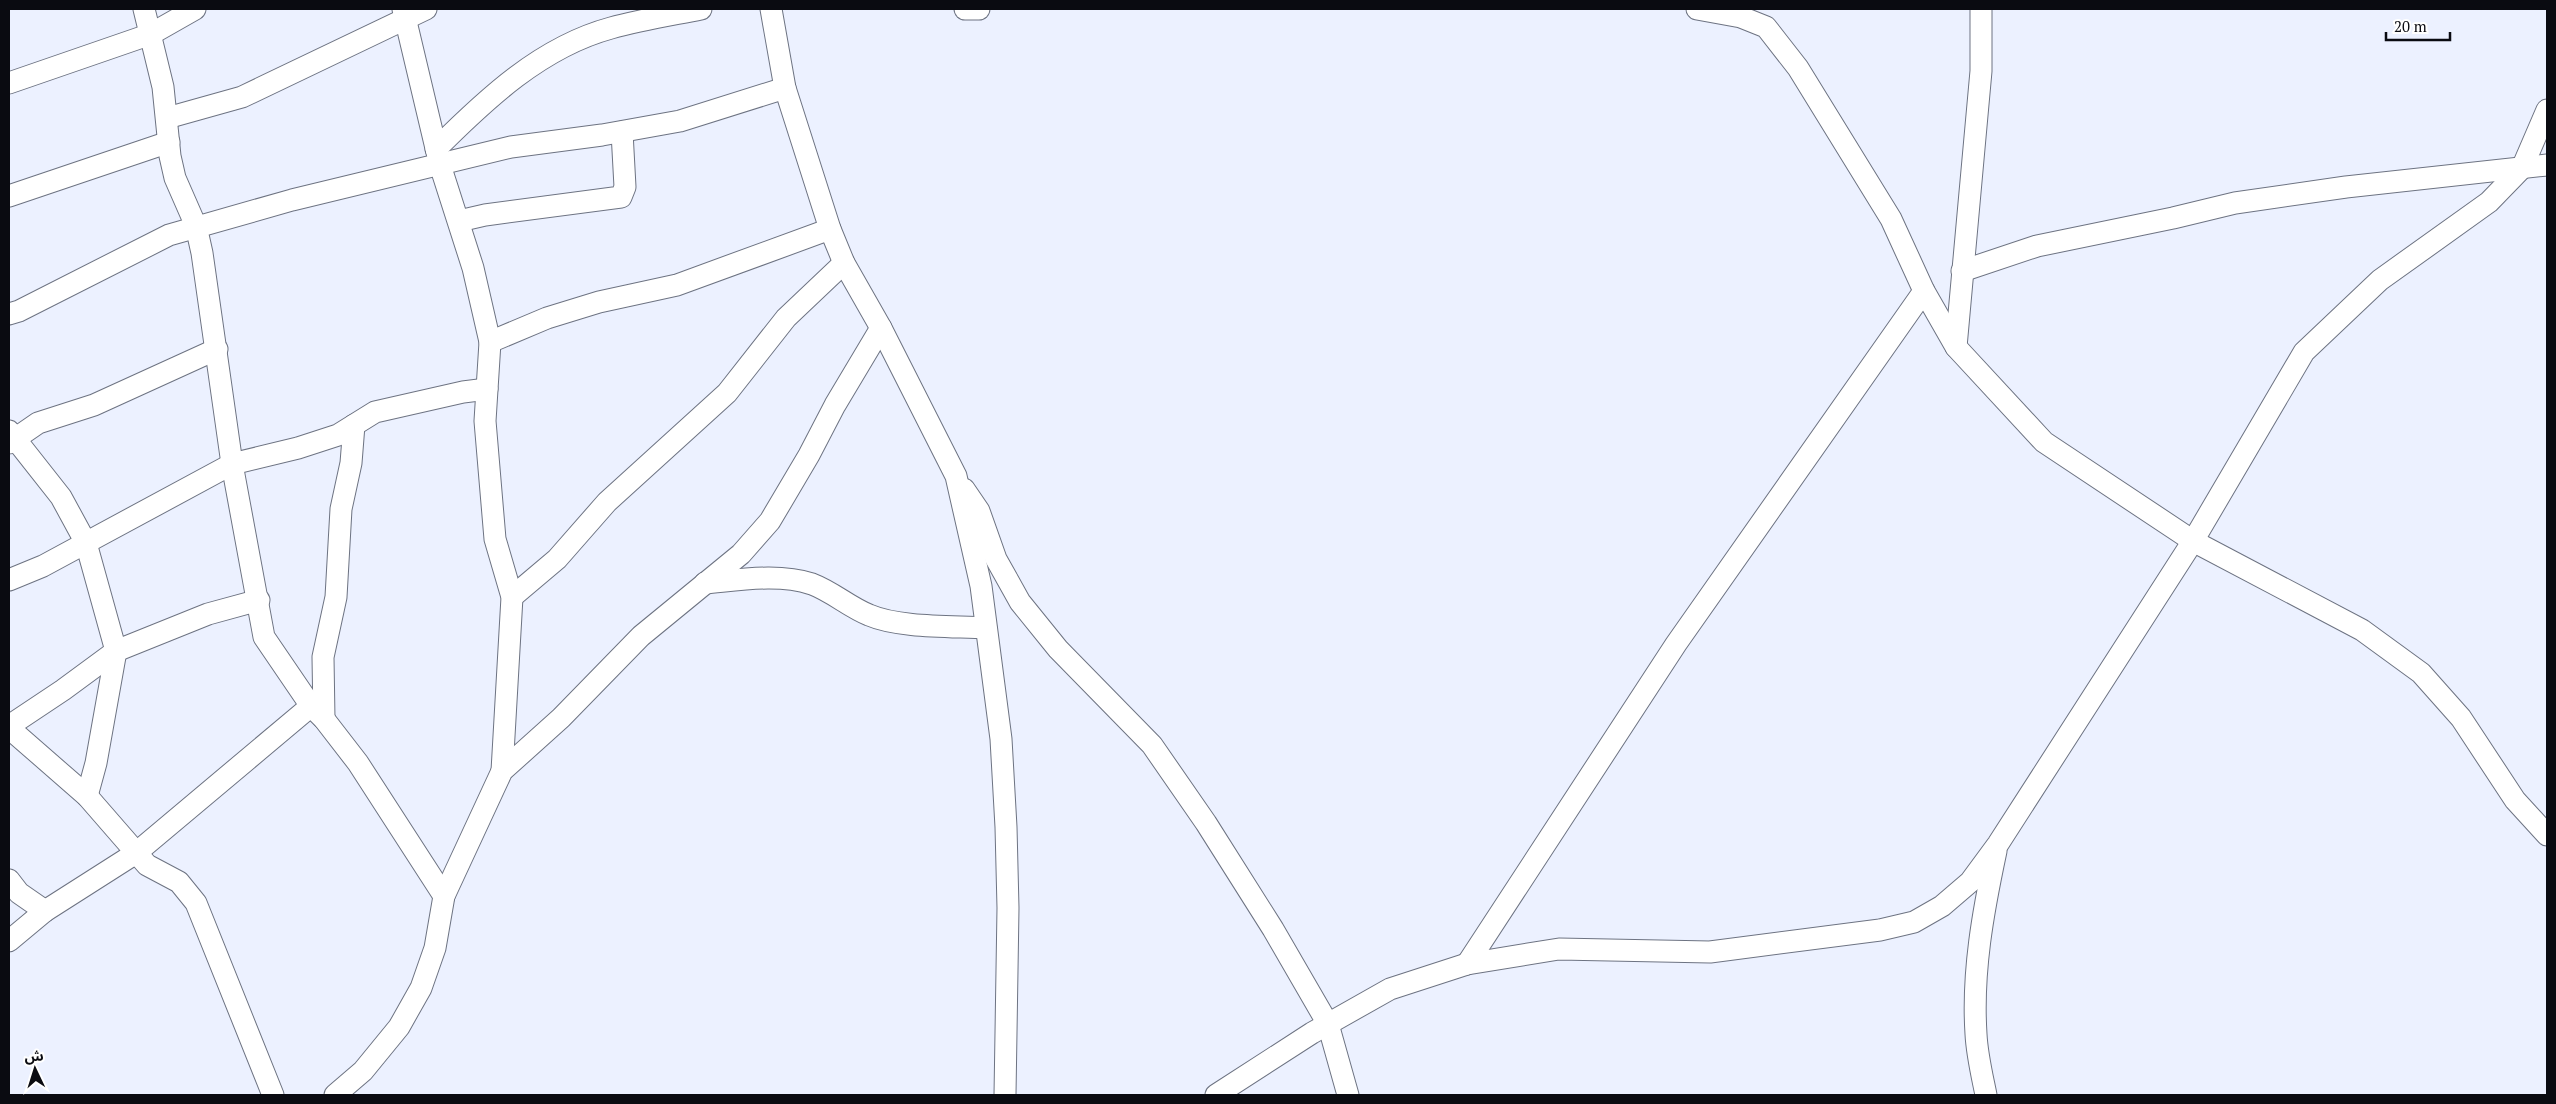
<svg xmlns="http://www.w3.org/2000/svg" width="2556" height="1104" font-family="'PT Serif','Noto Sans Arabic',serif">
	<style>
		.lines { fill: none; stroke-linecap: round; stroke-linejoin: round }
		.street-casing { stroke: #6d7382; stroke-width: 23 }
		.street { stroke: #fff; stroke-width: 21 }
	</style>
	<rect width="100%" height="100%" fill="#ecf1ff"/>
	<g class="lines">
		<defs>
			<g id="street">
				<path d="M144,9L163,87L170,156L175,178L196,226L202,253L232,464L264,637L311,706L324,719L358,763L444,896"/>
				<path d="M403,9L440,165L473,268L490,342L485,421L495,539L512,597L502,771"/>
				<path d="M771,9L785,88L830,229L844,263L881,328L956,476L981,586L1001,739L1006,827L1008,908L1005,1095"/>
				<path d="M965,9H979"/>
				<path d="M1697,9L1741,17L1766,27L1798,68L1891,219L1924,291L1956,347L2044,442L2193,541L2362,630L2421,673L2461,718L2515,800L2547,835"/>
				<path d="M9,83L151,34L195,9"/>
				<path d="M167,118L242,97L426,9"/>
				<path d="M436,149C486,99 541,47 611,28C640,20 671,15 701,9"/>
				<path d="M9,196L169,142"/>
				<path d="M459,221L485,215L621,197L625,187L622,132"/>
				<path d="M1962,271L2037,246L2173,218L2235,203L2346,187L2547,165"/>
				<path d="M9,314L19,311L169,235L292,200L511,147L602,135L680,121L785,88"/>
				<path d="M490,342L547,318L599,302L677,285L830,229"/>
				<path d="M1956,347L1981,71V9"/>
				<path d="M9,431L61,497L86,543L116,651L96,763L87,796"/>
				<path d="M9,443L38,423L94,405L217,349"/>
				<path d="M964,489L979,511L996,559L1020,602L1058,649L1152,745L1206,823L1273,929L1328,1024L1348,1095"/>
				<path d="M9,580L43,566L232,464L298,448L338,435L375,412L463,392L487,389"/>
				<path d="M705,583C739,580 779,573 812,584C833,592 849,607 869,615C899,628 952,626 986,628"/>
				<path d="M512,597L557,559L607,502L727,393L786,318L844,263"/>
				<path d="M324,719L323,657L336,597L341,509L351,463L354,425"/>
				<path d="M9,726L63,690L116,651L208,614L259,600"/>
				<path d="M9,728L87,796L147,865L179,882L196,903L273,1095"/>
				<path d="M9,880L19,893L45,911"/>
				<path d="M9,941L45,911L136,853L311,706"/>
				<path d="M1467,964L1676,644L1924,291"/>
				<path d="M335,1095L363,1071L399,1027L421,988L435,948L444,896L502,771L561,718L641,636L741,554L770,521L809,455L835,405L881,328"/>
				<path d="M1216,1095L1312,1033L1390,989L1467,964L1559,949L1710,952L1880,930L1914,922L1942,906L1970,882L1998,844L2193,541L2304,352L2380,280L2489,202L2522,168L2547,110"/>
				<path d="M1986,1095C1982,1075 1977,1055 1976,1034C1972,972 1983,912 1996,851"/>
			</g>
		</defs>
		<!-- street casing -->
		<use href="#street" class="street-casing"/>
		<!-- street -->
		<use href="#street" class="street"/>
	</g>
	<!-- border -->
	<rect width="2556" height="1104" fill="none" stroke="#0a0b11" stroke-width="20"/>
	<!-- north arrow -->
	<g transform="translate(35 1069) rotate(356)" stroke="#ffffff" stroke-width="4" paint-order="stroke">
	<path d="M0-4L9 19L0 12L-9 19Z" fill="#0a0b11"/>
	<text y="-8" font-size="14" font-weight="bold" text-anchor="middle" fill="#0a0b11">ش</text>
	</g>
	<!-- scale -->
	<path d="M2386 32v8h64v-8" fill="none" stroke="#0a0b11" stroke-width="2.5"/>
	<text x="2394" y="32" font-size="15" fill="#0a0b11" stroke="#ffffff" stroke-width="4" paint-order="stroke">20 m</text>
</svg>
